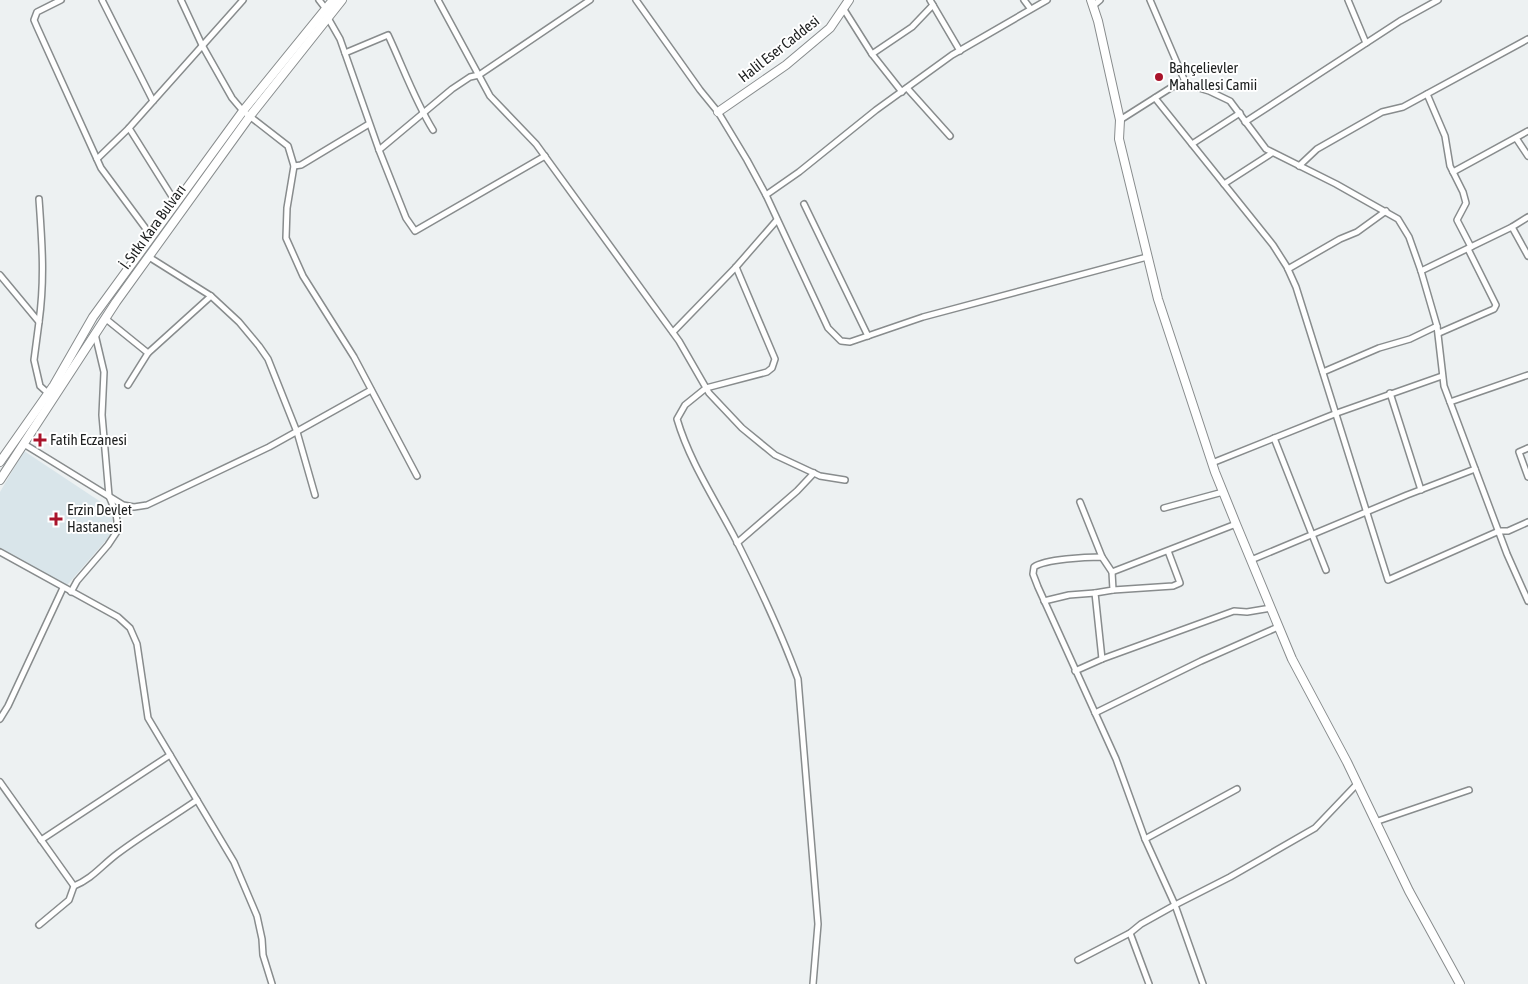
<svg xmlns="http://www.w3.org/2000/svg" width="1528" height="984" font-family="'Asap Condensed',sans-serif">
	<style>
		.built { fill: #d9e5ea }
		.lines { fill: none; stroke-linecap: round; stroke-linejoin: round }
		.street-casing { stroke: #888c8d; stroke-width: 8 }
		.secondary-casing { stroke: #888c8d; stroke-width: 10 }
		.street { stroke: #fff; stroke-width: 5 }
		.secondary { stroke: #fff; stroke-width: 8 }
		.poi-dot { fill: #a9132a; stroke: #fff; stroke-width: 2 }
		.labels { text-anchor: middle; stroke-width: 4; stroke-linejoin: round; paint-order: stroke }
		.street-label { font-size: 15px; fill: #1d1f1f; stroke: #fff }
		.poi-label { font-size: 15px; fill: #1d1f1f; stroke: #fff; text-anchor: start }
	</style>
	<rect width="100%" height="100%" fill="#edf1f2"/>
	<!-- built -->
	<path class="built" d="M24,451L110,508L114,531L62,591L0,550V492Z"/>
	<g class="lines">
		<defs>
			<g id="street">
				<path d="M61,0L37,12L34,20L37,27L101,168L152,237"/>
				<path d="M102,0L153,101"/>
				<path d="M181,0L202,45L232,98L243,111L288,146L294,166L287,208L286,238L303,276L354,357L417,476"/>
				<path d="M319,0L326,9"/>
				<path d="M438,0L490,96L536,144L679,341L709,393L742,428L775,455L820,476L845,480"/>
				<path d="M636,0L700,90L718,112L747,160L766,195L828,328L841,341L850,342L923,317L1147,257"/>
				<path d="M930,0L960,51"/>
				<path d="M1024,0L1030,8"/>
				<path d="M1150,0L1186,84"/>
				<path d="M1348,0L1366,43"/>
				<path d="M1093,6L1100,0"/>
				<path d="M843,8L872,54L902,92"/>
				<path d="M328,18L340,39L379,150L406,218L415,231L545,156"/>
				<path d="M345,53L388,35C403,67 415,101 433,130"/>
				<path d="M872,54L912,27L933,5"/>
				<path d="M907,88L950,136"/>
				<path d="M1427,94L1445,136L1450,166L1463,192L1466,203L1457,220L1471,247"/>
				<path d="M1155,98L1273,245L1287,267L1296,287L1388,580L1499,531H1508L1528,522"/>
				<path d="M1120,120L1172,87L1186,84L1209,91L1230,101L1266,149L1336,184L1398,219L1409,237L1421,271L1437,326L1444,386L1507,554L1528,601"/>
				<path d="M1245,122L1400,21L1438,0"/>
				<path d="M129,128L176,203"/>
				<path d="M1516,138L1528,156"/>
				<path d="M1192,144L1240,113"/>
				<path d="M379,150L452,89L470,77L479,75L590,0"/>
				<path d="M97,159L129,128L243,0"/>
				<path d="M294,166L301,165L369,124"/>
				<path d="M1299,166L1317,149L1382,112L1403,107L1528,39"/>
				<path d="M1453,172L1528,131"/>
				<path d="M1224,184L1272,153"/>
				<path d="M766,195L799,172L876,110L952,55L1047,0"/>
				<path d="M39,199C42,242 45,278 39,322"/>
				<path d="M804,204L868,336"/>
				<path d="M1512,227L1528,256"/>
				<path d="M149,257L211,296L239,322L259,346L268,359L297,432L315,495"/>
				<path d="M736,267L775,359L772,368L767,372L706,388L685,405L677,419C690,463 716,501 737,542C759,586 781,632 798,679L818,924L813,984"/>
				<path d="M1288,269L1340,239L1357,232L1386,211"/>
				<path d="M1421,271L1512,227L1528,217"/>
				<path d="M0,275L39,322L34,360L40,386L50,395"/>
				<path d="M106,319L148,353L211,296"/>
				<path d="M673,332L736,267L777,220"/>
				<path d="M1439,333L1494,309L1496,305L1468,249"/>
				<path d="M1323,372L1379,348L1410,339L1437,326"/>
				<path d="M128,385L148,353"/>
				<path d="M1390,393L1421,490"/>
				<path d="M1450,402L1528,375"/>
				<path d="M1274,438L1326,570"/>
				<path d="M24,444L123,505L134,507L147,505L269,447L371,390"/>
				<path d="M1528,448L1519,452L1528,477"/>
				<path d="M1212,463L1337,413L1442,376"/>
				<path d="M1080,502L1102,557"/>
				<path d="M1164,508L1223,492"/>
				<path d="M737,543L797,491L814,473"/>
				<path d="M0,552L118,617L130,628L137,644L148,718L234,862L257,916L262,939L263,955L272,984"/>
				<path d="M1251,560L1407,495L1475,469"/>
				<path d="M1112,572L1236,524"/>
				<path d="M1113,590L1173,586L1180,583L1168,551"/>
				<path d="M71,592L77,581L108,545L118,530L116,513L109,496L102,415L104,372L95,334"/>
				<path d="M1044,601L1069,595L1095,593"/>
				<path d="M1102,659L1095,593L1113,590L1112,572L1102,557C1087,557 1045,559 1034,567L1033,574L1038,587L1116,759L1145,839L1175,905L1203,984"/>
				<path d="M1075,671L1102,659L1234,611L1247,612L1271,608"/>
				<path d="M1095,713L1201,661L1278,627"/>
				<path d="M0,719L8,706L63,588"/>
				<path d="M0,782L74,886"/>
				<path d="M1375,822L1469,790"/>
				<path d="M1145,839L1237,789"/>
				<path d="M41,840L170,755"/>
				<path d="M39,925L69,900L74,886C93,878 101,866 117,854C142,835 171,818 197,800"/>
				<path d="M1130,933L1149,984"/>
				<path d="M1078,960L1130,933L1141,924L1175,905L1230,877L1315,828L1357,784"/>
			</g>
			<g id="secondary">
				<path d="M1091,0L1098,21L1120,120L1119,139L1158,299L1215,472L1236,524L1292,659L1347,762L1409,891L1460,984"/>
				<path d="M718,112L786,65L830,28L849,0"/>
				<path d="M0,462L54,385L93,317L243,111L333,0"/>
				<path d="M0,480L116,302L250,116L342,0"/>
			</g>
		</defs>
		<!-- street casing -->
		<use href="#street" class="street-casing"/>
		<!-- secondary casing -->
		<use href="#secondary" class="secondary-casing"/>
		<!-- street -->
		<use href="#street" class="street"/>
		<!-- secondary -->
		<use href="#secondary" class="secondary"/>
	</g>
	<!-- markers -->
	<g class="poi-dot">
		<circle cx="1159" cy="77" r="5"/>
		<path d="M37.5 432.5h5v5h5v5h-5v5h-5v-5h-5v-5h5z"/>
		<path d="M53.5 511.5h5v5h5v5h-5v5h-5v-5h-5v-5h5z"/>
	</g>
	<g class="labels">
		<!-- street labels -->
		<g class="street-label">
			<text transform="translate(779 49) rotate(-38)" y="5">Halil Eser Caddesi</text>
			<text transform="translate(153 227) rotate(-54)" y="5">İ. Sıtkı Kara Bulvarı</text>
		</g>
		<!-- poi labels -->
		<g class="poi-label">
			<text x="1169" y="73">Bahçelievler<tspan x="1169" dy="17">Mahallesi Camii</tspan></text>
			<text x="50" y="445">Fatih Eczanesi</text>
			<text x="67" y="515">Erzin Devlet<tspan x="67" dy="17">Hastanesi</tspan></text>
		</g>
	</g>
</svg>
